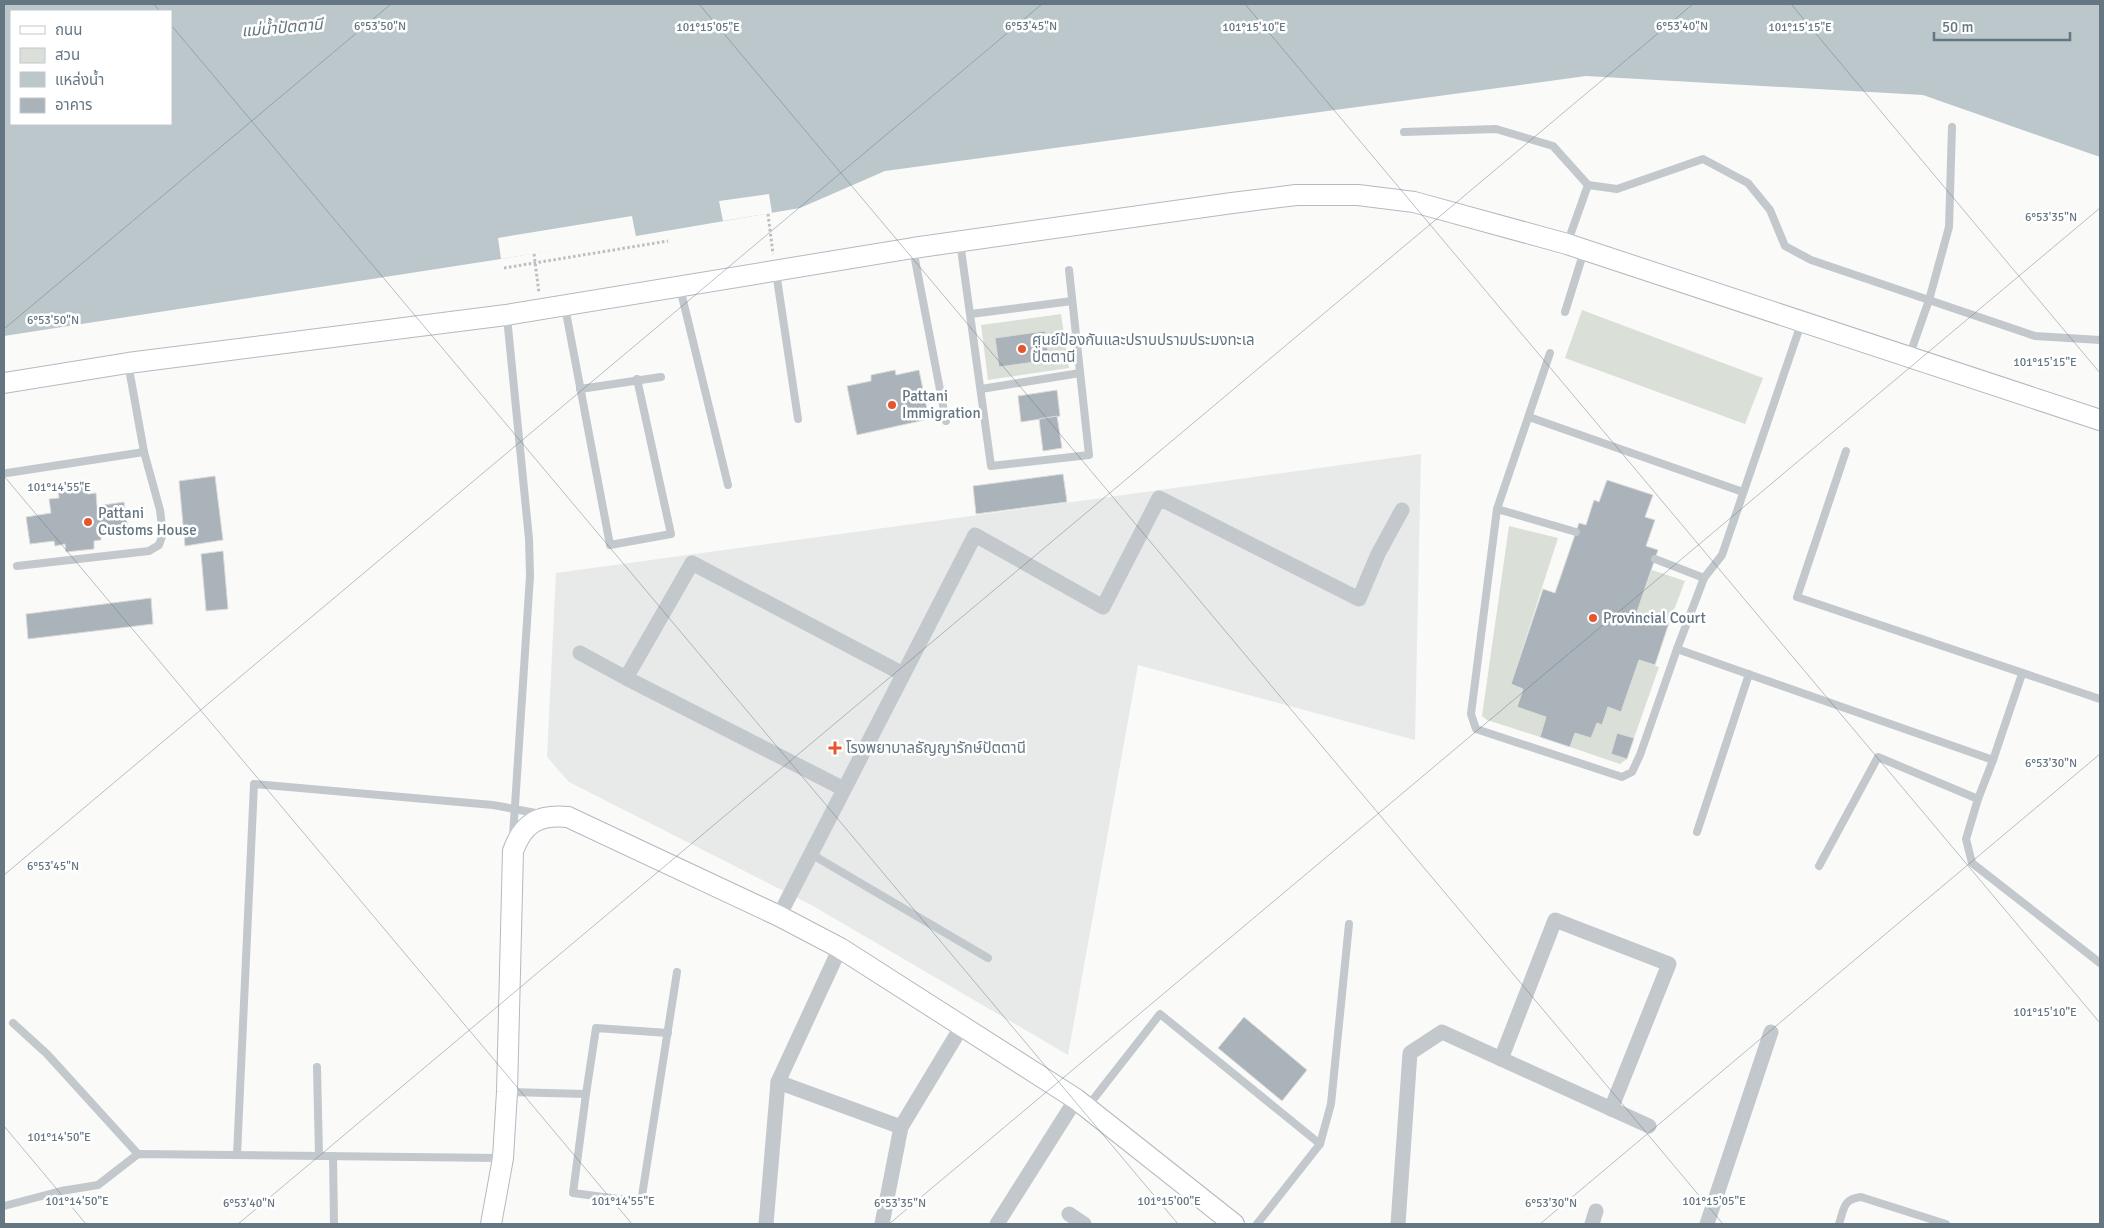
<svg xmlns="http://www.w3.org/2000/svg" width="2104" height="1228" font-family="Signika,'Noto Sans Thai',sans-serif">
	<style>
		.built { fill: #e8e9e9 }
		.green { fill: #dadfd7 }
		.water { fill: #bbc7cb; fill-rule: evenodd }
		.pier { fill: #fafaf8 }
		.building { fill: #aab3b9; stroke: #dcdcda }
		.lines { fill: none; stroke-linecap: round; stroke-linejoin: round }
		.secondary-casing { stroke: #b3babf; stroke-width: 22 }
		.path { stroke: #bbbfc2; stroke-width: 3; stroke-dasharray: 2.5 2.5; stroke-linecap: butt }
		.lane { stroke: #c3c8cc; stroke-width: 8 }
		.street { stroke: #c3c8cc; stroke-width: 15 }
		.secondary { stroke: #fff; stroke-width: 20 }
		.ticks { fill: none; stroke: #657683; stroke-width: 1; stroke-opacity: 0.45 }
		.poi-dot { fill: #e4572e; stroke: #fff; stroke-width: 2 }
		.labels { text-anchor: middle; stroke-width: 5; stroke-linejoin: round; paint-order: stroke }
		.poi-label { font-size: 15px; fill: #657683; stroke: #fff; text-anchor: start }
		.water-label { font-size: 16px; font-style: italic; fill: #60757c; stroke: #fff }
		.ticks-label { font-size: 12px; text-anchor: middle; fill: #657683; stroke: #fff; stroke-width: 5; stroke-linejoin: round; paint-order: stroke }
	</style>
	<rect width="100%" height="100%" fill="#fafaf8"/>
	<!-- built -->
	<path class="built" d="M1421,454L1415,740L1138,665L1068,1055L813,906L569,782L547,757L556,573Z"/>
	<!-- green -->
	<g class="green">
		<path d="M1582,310L1763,378L1745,424L1565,358Z"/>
		<path d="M1061,314L1069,368L988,380L981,325Z"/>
		<path d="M1509,526L1558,538L1511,684L1523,689L1517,707L1546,717L1540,737L1487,720L1482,716Z"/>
		<path d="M1652,570L1685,581L1669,623L1637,612Z"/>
		<path d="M1639,660L1659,667L1634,738L1617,734L1611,753L1627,759L1620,764L1570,747L1575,733L1591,738L1597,723L1602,725L1608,707L1621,712Z"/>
	</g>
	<!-- water -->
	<path class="water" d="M4,4H2100V157L1923,95L1586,76L885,171L800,208L501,259L4,336ZM11,11H171V124H11Z"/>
	<!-- pier -->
	<g class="pier">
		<path d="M769,194L772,213L723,221L719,201Z"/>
		<path d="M632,216L636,237L501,259L498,238Z"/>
	</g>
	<!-- building -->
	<g class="building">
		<path d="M1045,331L1049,360L999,367L995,338Z"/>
		<path d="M895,370L896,375L919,370L929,419L857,435L847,386L871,381V375Z"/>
		<path d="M1057,390L1060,416L1021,422L1018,396Z"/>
		<path d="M1057,416L1062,448L1043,451L1039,419Z"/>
		<path d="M1063,474L1067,502L976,514L973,486Z"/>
		<path d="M215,476L223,540L185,546L179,481Z"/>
		<path d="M1607,480L1653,495L1645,517L1655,520L1646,546L1658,550L1637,612L1669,623L1655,665L1639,660L1621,712L1608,707L1602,725L1597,723L1591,738L1575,733L1570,747L1540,737L1546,717L1517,707L1523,689L1511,684L1543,589L1555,593L1579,523L1586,525L1594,500L1599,502Z"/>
		<path d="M86,482L88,494L96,493L97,506L124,502L128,530L101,534V540L94,541V549L66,552L65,544L55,546L54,541L30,544L26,517L51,513L49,499L59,498L58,485Z"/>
		<path d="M223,551L228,609L206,611L201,554Z"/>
		<path d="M151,598L153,624L28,639L26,614Z"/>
		<path d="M1617,733L1634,738L1627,759L1611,754Z"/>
		<path d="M1244,1017L1307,1070L1282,1101L1218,1048Z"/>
	</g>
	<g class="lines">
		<defs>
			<g id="secondary">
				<path d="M4,383L128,363L506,315L913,248L1232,203L1296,195H1358L1414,202L1567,244L2100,420"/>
				<path d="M491,1224L503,1158L507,1092L513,851C523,823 539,814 568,817L779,916L840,948L1076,1099L1234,1224"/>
			</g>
		</defs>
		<!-- secondary casing -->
		<use href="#secondary" class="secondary-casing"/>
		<!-- path -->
		<g class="path">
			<path d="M768,214L773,254"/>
			<path d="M534,254L539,293"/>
			<path d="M504,268L668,241"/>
		</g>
		<!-- lane -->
		<g class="lane">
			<path d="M1404,132L1496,129L1553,146L1588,185L1617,189L1703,159L1748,183L1770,210L1785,246L1811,260L2035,336L2100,340"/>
			<path d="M960,242L991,466L1089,455L1069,270"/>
			<path d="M1567,244L1588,185"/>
			<path d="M913,249L946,421"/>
			<path d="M776,272L798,419"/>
			<path d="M680,288L728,485"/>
			<path d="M565,307L610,545L671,534L637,379"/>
			<path d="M1565,312L1584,251"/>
			<path d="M971,314L1072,301"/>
			<path d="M507,317L529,539L530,576L513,836"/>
			<path d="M1550,353L1497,509L1471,714L1476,729L1622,777L1632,772L1640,755L1677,649L1704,578L1722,555L1802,321"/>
			<path d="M1909,357L1929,300L1949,227L1952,127"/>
			<path d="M580,389L661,377"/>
			<path d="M981,389L1080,373"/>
			<path d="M1529,417L1743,492"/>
			<path d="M1846,451L1797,597L2100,699"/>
			<path d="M7,473L144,452"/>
			<path d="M1497,509L1576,532"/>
			<path d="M1655,559L1704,578"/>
			<path d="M17,566L149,551L159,545L163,534L160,510L144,452L128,363"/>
			<path d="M1677,649L1993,760"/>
			<path d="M2022,674L1993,760L1978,799L1966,839L1972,863L2100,963"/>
			<path d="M1697,832L1749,674"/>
			<path d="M811,854L988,958"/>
			<path d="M1819,866L1878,757L1978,799"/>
			<path d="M13,1023L47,1054L138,1154"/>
			<path d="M317,1067L319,1156"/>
			<path d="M509,1092L586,1094L573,1193L641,1202L677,972"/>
			<path d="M586,1094L596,1028L668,1033"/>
			<path d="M1088,1106L1160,1014L1320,1144L1257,1224"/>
			<path d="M1320,1144L1331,1104L1349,924"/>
			<path d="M237,1155L254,784L493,805L541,814"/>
			<path d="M333,1156L334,1224"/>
			<path d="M4,1206L61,1191L98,1185L138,1154L501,1158"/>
			<path d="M1839,1224C1844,1209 1843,1199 1861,1197L1946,1224"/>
		</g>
		<!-- street -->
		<g class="street">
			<path d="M580,653L626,678"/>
			<path d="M844,789L626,678L692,563L903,674"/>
			<path d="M779,916L975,535L1103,607L1159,498L1359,599L1378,554L1402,510"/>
			<path d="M1501,1059L1555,920L1669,964L1611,1109"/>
			<path d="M778,1082L901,1127"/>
			<path d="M1069,1214L1084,1224"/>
			<path d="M766,1224L778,1082L840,948"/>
			<path d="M882,1224L901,1127L962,1026"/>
			<path d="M997,1224L1076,1099"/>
			<path d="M1398,1224L1410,1053L1442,1032L1649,1126"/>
			<path d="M1592,1224L1596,1211"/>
			<path d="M1707,1224L1771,1032"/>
		</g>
		<!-- secondary -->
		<use href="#secondary" class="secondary"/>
	</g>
	<!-- ticks -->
	<path class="ticks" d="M154,4L160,11M699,4L1723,1224M1245,4L2100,1023M1791,4L2100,373M171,25L1178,1224M4,329L391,4M4,476L632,1224M4,875L1042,4M4,1126L86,1224M238,1224L1693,4M889,1224L2100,208M1540,1224L2100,754"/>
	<!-- markers -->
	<g class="poi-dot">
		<circle cx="1022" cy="349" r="5"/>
		<circle cx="892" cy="405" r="5"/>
		<circle cx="88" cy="522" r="5"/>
		<circle cx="1593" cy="618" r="5"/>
		<path d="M832.5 740.5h5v5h5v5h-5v5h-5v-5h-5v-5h5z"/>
	</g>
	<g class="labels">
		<!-- poi labels -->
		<g class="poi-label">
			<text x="1032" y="345">ศูนย์ป้องกันและปราบปรามประมงทะเล<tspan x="1032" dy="17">ปัตตานี</tspan></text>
			<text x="902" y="401">Pattani<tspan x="902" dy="17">Immigration</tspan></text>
			<text x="98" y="518">Pattani<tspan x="98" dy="17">Customs House</tspan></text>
			<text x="1603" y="623">Provincial Court</text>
			<text x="846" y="753">โรงพยาบาลธัญญารักษ์ปัตตานี</text>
		</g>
		<!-- water labels -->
		<g class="water-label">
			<text transform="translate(282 27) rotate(-5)" y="6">แม่น้ำปัตตานี</text>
		</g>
	</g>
	<g class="ticks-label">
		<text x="380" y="30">6°53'50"N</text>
		<text x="1031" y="30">6°53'45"N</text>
		<text x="1682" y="30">6°53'40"N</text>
		<text x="708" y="31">101°15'05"E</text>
		<text x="1254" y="31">101°15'10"E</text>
		<text x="1800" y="31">101°15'15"E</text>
		<text x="2051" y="221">6°53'35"N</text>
		<text x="53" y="324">6°53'50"N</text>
		<text x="2045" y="366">101°15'15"E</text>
		<text x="59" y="491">101°14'55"E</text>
		<text x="2051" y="767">6°53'30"N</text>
		<text x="53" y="870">6°53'45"N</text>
		<text x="2045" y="1016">101°15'10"E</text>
		<text x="59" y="1141">101°14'50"E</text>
		<text x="77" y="1205">101°14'50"E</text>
		<text x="623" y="1205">101°14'55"E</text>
		<text x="1169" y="1205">101°15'00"E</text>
		<text x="1714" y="1205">101°15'05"E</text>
		<text x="249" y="1207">6°53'40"N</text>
		<text x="900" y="1207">6°53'35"N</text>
		<text x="1551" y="1207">6°53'30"N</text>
	</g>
	<!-- border -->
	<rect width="2104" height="1228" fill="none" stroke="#657683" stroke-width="10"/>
	<!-- legend -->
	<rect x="10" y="10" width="162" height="115" fill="#ffffff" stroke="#c1c8cd"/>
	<rect x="20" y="26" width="25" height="8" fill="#ffffff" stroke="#c1c8cd"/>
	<text x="55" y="35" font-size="15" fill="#657683">ถนน</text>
	<rect x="20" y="48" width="25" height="15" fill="#dadfd7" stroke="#c1c8cd"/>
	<text x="55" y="60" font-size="15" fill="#657683">สวน</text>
	<rect x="20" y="72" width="25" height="15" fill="#bbc7cb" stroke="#c1c8cd"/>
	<text x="55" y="85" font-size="15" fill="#657683">แหล่งน้ำ</text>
	<rect x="20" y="98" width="25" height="15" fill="#aab3b9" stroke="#c1c8cd"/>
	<text x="55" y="110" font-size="15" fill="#657683">อาคาร</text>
	<!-- scale -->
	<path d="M1934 32v8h136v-8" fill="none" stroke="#657683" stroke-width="2.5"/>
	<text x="1942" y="32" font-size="15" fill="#657683" stroke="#ffffff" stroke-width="4" paint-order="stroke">50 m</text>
</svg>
